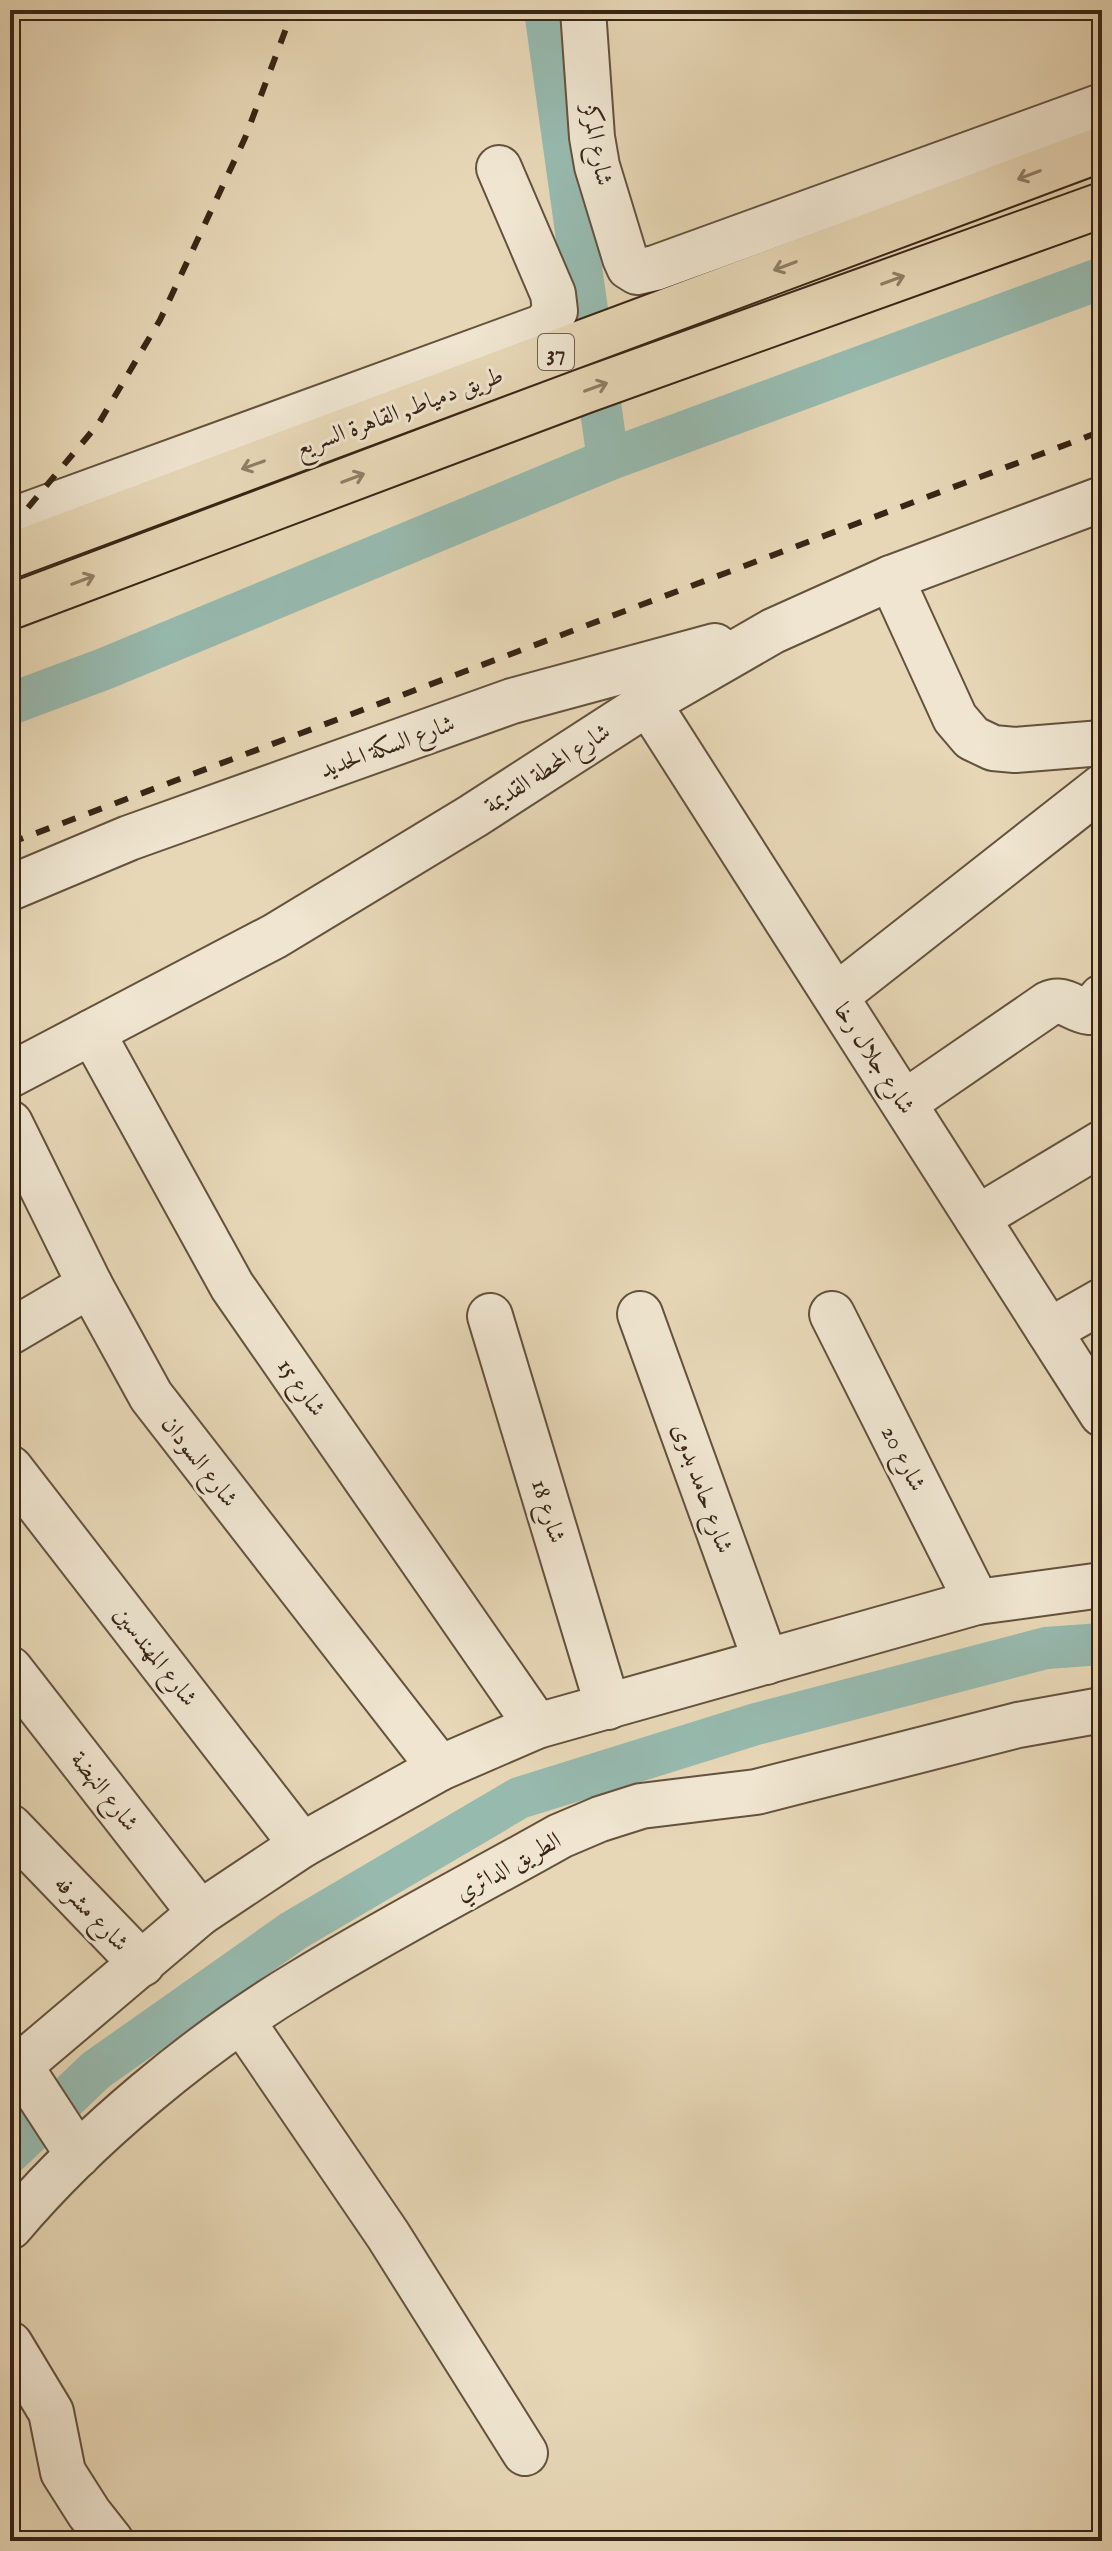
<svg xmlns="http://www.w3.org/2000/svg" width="1112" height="2551" font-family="'IM FELL English',Amiri,serif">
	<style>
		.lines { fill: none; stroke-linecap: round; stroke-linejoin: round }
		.canal { stroke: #97baaf; stroke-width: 42 }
		.minor-casing { stroke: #64523e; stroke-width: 48 }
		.highway-casing { stroke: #382516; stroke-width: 48 }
		.minor { stroke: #efe5d0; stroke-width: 44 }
		.highway { stroke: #e7d7b6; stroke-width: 44 }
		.rail { stroke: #382516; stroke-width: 6; stroke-dasharray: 14 14; stroke-linecap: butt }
		.oneway { stroke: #907e66 }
		.labels { text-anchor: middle; stroke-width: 6; stroke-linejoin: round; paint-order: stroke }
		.shield { fill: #efe5d0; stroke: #6f5f4e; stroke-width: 2 }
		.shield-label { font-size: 22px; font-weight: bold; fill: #382516 }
		.street-label { font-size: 24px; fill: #382516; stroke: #efe5d0 }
	</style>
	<rect width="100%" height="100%" fill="#e7d7b6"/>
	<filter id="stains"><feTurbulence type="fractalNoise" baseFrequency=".0025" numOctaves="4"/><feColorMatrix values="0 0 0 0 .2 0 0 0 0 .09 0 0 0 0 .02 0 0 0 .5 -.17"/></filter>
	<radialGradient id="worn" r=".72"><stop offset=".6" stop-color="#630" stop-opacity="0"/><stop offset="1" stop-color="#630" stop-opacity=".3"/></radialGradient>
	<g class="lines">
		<!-- canal -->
		<g class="canal">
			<path d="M545,10L608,460"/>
			<path d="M10,704L104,669L608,460L1102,278"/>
			<path d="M10,2152L96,2070L293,1931L519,1798L756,1724L1046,1648L1102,1644"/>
		</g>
		<defs>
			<g id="minor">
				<path d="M583,10L592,137L597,166L625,258L629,267L637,272L655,268L1102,106"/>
				<path d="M10,521L545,326L555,311L553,294L499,168"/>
				<path d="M891,578L955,718L972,738L993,748L1015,750L1102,743"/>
				<path d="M648,703L1102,1414"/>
				<path d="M10,888L129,838L512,701L715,646"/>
				<path d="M836,996L1102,787"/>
				<path d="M92,1032L232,1286L537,1726"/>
				<path d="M10,1075L275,936L473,816L648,703L773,631L891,578L1102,499"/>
				<path d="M904,1103L1048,1004C1064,996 1073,1010 1089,1012L1102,997"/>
				<path d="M10,1123L90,1285L151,1396L440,1768"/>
				<path d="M977,1218L1102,1143"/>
				<path d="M640,1314L766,1662"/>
				<path d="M832,1314L977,1602"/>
				<path d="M490,1316L608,1707"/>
				<path d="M1049,1331L1102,1301"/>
				<path d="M10,1332L90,1285"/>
				<path d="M10,1468L302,1845"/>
				<path d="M10,1669L200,1913"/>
				<path d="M10,1827L142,1964"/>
				<path d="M242,2021L388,2235L525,2453"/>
				<path d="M20,2066L78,2155"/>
				<path d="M10,2074L200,1913L302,1845L440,1768L537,1726L977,1602L1102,1585"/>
				<path d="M10,2227C87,2136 199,2043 301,1982C385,1930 473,1885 560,1836L600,1819L641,1806L756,1792L1018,1725L1102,1710"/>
				<path d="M10,2344L51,2412L63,2472L89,2513L111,2541"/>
			</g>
			<g id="highway">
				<path d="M10,556L1102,149"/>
				<path d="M10,607L584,391L1102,205"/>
			</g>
		</defs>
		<!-- minor casing -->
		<use href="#minor" class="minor-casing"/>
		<!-- highway casing -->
		<use href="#highway" class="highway-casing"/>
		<!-- minor -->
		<use href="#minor" class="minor"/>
		<!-- highway -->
		<use href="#highway" class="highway"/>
		<!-- rail -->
		<g class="rail">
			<path d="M10,529L99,423L160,320L245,138L293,10"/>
			<path d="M10,843L1102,431"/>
		</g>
	</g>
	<!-- one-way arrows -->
	<defs><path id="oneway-shaft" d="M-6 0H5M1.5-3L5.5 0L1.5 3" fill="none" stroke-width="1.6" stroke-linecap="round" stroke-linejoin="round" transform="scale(2)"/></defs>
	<g class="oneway">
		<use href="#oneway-shaft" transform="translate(1029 175) rotate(159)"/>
		<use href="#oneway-shaft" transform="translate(785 266) rotate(159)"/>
		<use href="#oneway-shaft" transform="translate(893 280) rotate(-20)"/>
		<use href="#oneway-shaft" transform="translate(596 387) rotate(-20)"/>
		<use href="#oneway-shaft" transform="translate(253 465) rotate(160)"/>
		<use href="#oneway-shaft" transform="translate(353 478) rotate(-21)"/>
		<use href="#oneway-shaft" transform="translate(83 580) rotate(-21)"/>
	</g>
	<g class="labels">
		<!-- shield labels -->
		<rect class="shield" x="538" y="334" width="36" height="36" rx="6"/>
		<g class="shield-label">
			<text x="556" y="360">37</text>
		</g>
		<!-- street labels -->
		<g class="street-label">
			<text transform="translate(598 145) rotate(80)" y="8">شارع المركز</text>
			<text transform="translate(399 411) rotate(-20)" y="8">طريق دمياط, القاهرة السريع</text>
			<text transform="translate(387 746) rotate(-20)" y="8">شارع السكة الحديد</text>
			<text transform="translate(547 768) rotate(-33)" y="8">شارع المحطة القديمة</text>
			<text transform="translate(875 1058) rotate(57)" y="8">شارع جلال رخا</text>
			<text transform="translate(302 1387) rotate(55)" y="8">شارع 15</text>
			<text transform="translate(904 1458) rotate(63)" y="8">شارع 20</text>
			<text transform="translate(200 1461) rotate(52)" y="8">شارع السودان</text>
			<text transform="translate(703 1488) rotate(70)" y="8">شارع حامد بدوى</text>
			<text transform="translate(549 1511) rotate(73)" y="8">شارع 18</text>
			<text transform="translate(156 1656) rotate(52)" y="8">شارع المهندسين</text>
			<text transform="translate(105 1791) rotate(52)" y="8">شارع النهضة</text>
			<text transform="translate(508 1866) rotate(-29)" y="8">الطريق الدائري</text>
			<text transform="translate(92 1913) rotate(46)" y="8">شارع مشرفه</text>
		</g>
	</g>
	<!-- margin -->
	<rect width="1112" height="2551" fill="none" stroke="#e7d7b6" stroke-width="40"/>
	<rect x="12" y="12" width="1088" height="2527" fill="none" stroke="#382516" stroke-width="4"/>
	<rect x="20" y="20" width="1072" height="2511" fill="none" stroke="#382516" stroke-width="2"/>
	<rect width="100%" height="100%" filter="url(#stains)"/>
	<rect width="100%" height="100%" fill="url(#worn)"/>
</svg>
